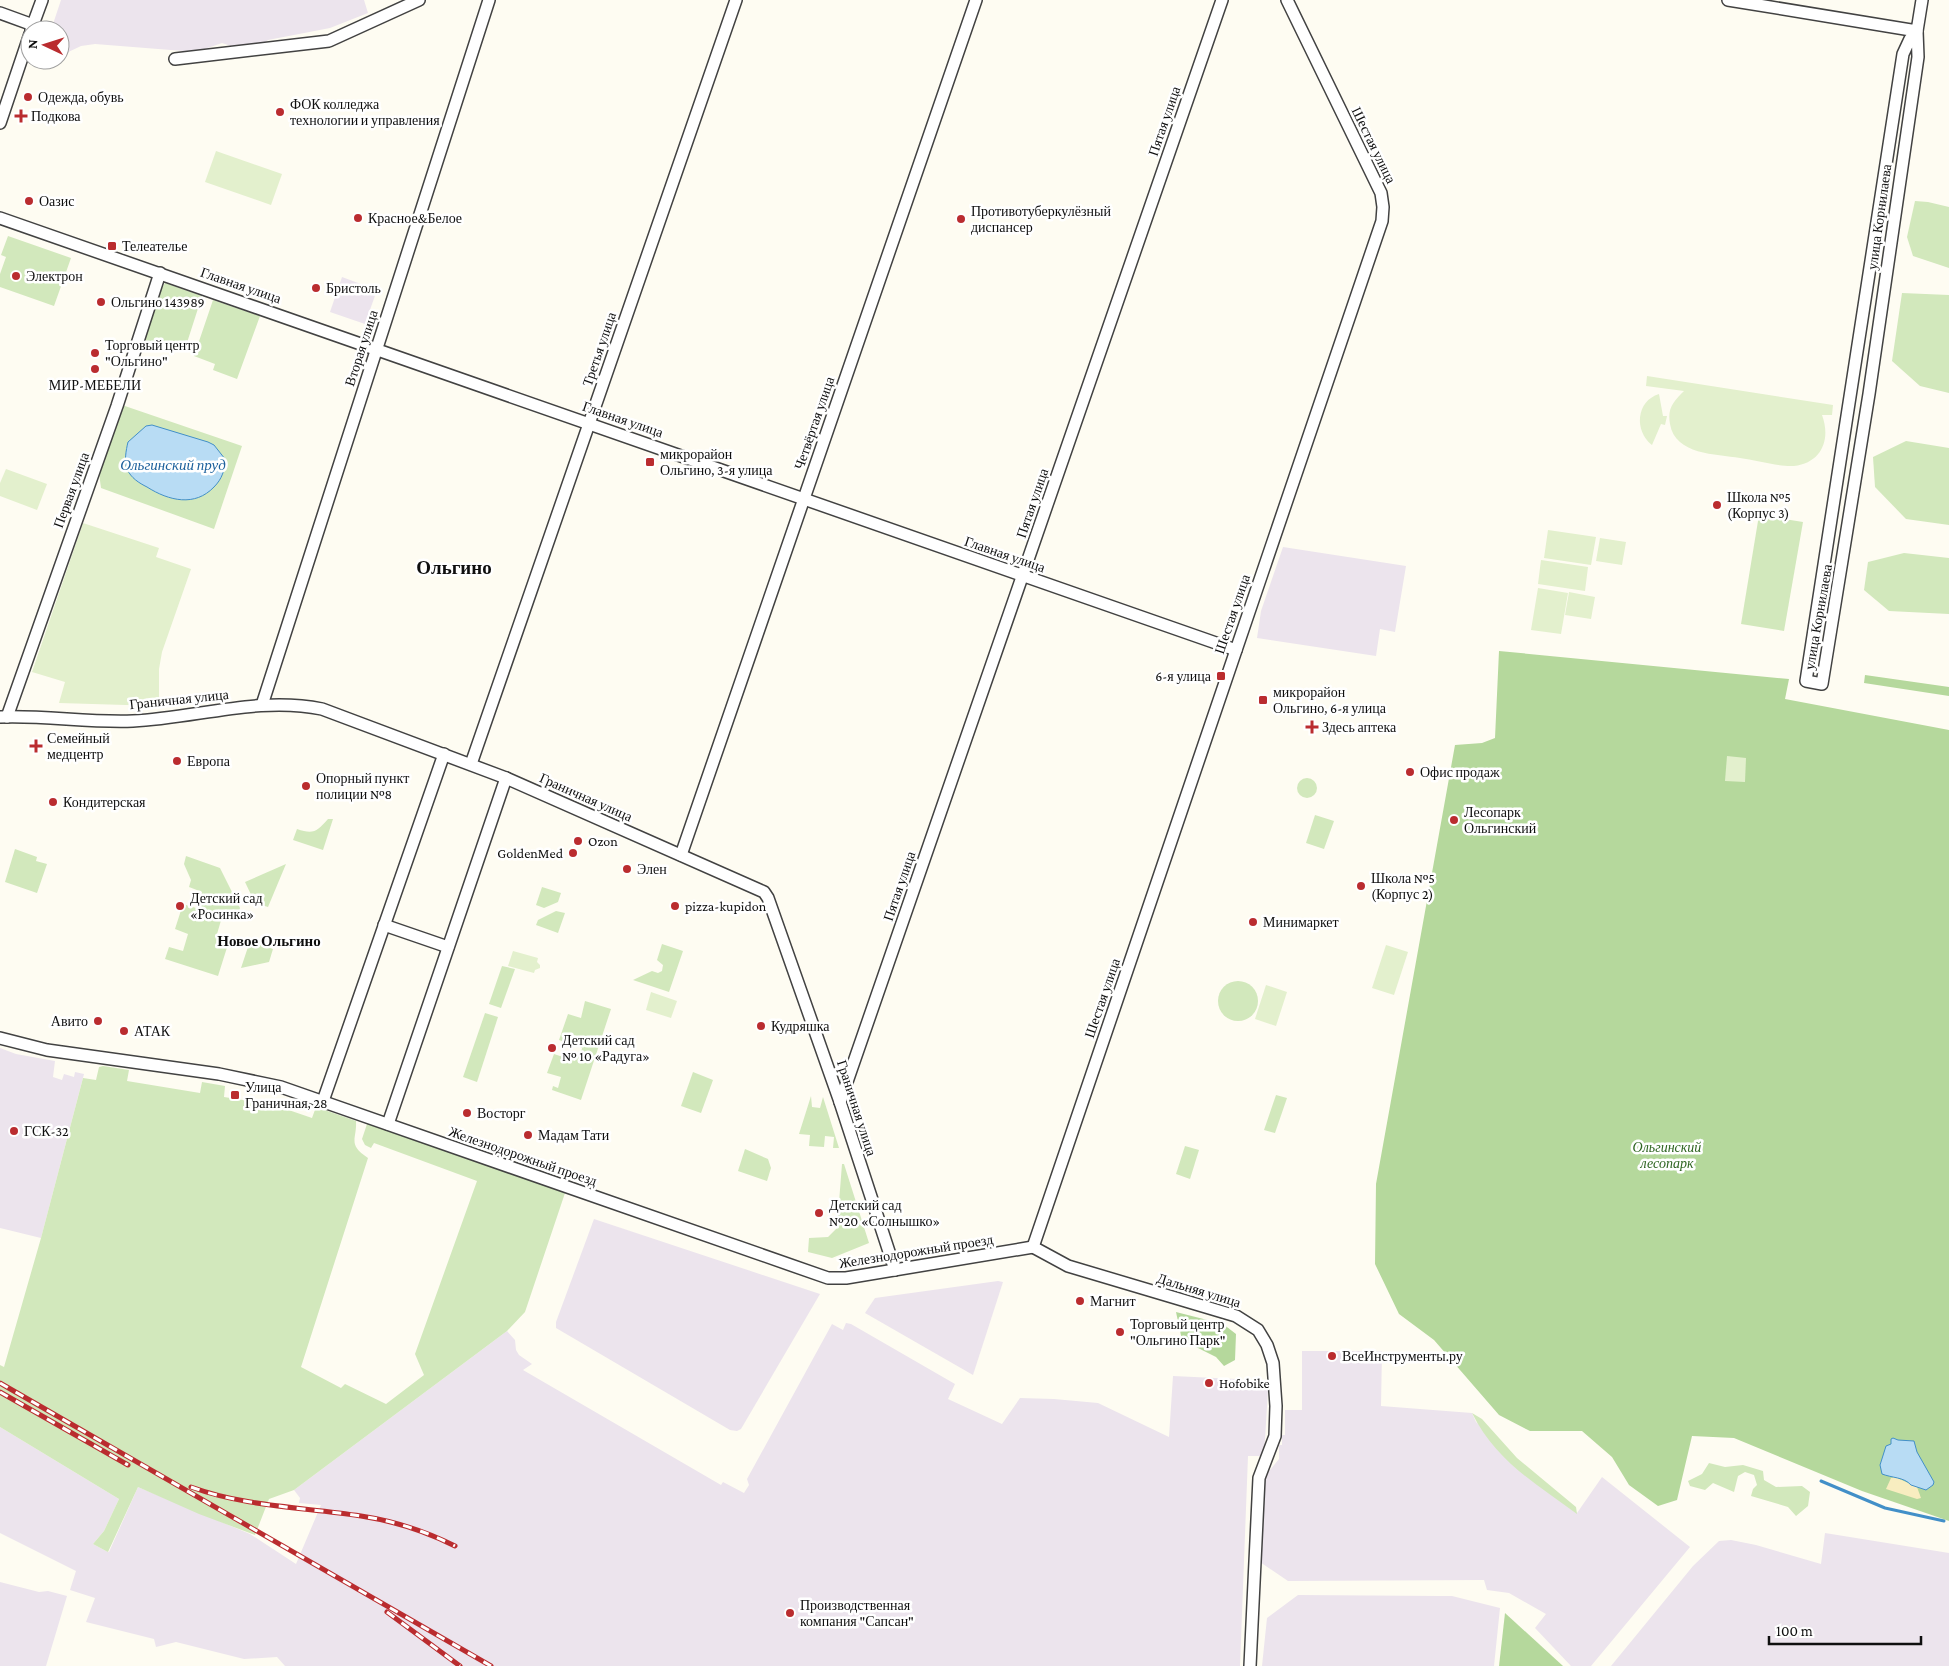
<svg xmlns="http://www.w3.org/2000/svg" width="1949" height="1666" font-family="'Crimson Pro',serif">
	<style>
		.industrial { fill: #ece4ed }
		.green { fill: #d2e8bc }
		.forest { fill: #b5d89c }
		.sand { fill: #f8edc0 }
		.pitch { fill: #e3f0cd }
		.water { fill: #b8dcf4; stroke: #428fc8 }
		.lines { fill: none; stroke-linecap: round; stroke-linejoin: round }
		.stream { stroke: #428fc8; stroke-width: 3 }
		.minor-casing { stroke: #424242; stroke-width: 14 }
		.minor { stroke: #fff; stroke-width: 11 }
		.rail-casing { stroke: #ba2c2f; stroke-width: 5 }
		.rail { stroke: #fff; stroke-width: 3; stroke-dasharray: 9; stroke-linecap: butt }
		.poi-dot { fill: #ba2c2f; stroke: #fff; stroke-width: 2 }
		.labels { text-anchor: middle; stroke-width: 5; stroke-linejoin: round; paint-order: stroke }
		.poi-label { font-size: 14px; fill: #0f0f0f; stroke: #fff; text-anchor: start }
		.street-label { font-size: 14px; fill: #0f0f0f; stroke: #fff }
		.park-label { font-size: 14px; font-style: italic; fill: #2e6521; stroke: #fff }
		.water-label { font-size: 15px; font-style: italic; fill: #1d619c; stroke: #fff }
		.neighbourhood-label { font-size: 15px; font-weight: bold; fill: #0f0f0f; stroke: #fff }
		.district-label { font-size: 19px; font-weight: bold; fill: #0f0f0f; stroke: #fff }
	</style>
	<rect width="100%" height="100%" fill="#fefcf2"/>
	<!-- industrial -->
	<g class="industrial">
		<path d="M61,0H364L368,13L330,28L268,40L264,43L240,49L222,43L196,52L95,44L81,46L62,55H60V30H51Z"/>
		<path d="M342,277L377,290L365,324L330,312Z"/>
		<path d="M1283,547L1406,566L1395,632L1380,629L1376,656L1257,638L1261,611Z"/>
		<path d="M0,1048L16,1054L55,1061L53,1077L62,1080L64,1074L74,1077L75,1072L84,1074L41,1238L0,1228Z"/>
		<path d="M594,1219L820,1294L741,1429L737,1431L730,1430L556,1328V1322Z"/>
		<path d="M998,1281L1003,1282L973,1375L865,1313L875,1298Z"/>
		<path d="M846,1323L851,1324L955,1384L948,1399L1002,1424L1020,1398L1054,1399L1098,1403L1169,1437L1173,1376L1236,1379L1238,1390H1268L1264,1456H1248L1240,1666H285L277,1657L244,1659L176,1642L156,1647L154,1639L86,1622L95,1598L70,1590L76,1571L0,1533V1427L119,1499L104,1531L93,1544L106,1551L109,1552L138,1487L250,1534L296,1564L321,1505L299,1503L300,1498L294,1490L507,1331L515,1340L516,1350L519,1355L532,1364L523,1370L721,1485L723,1482L744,1493L749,1485L747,1479L832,1324L843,1330Z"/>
		<path d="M1302,1351H1382L1381,1406L1472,1413L1476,1422L1577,1513L1602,1477L1690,1547L1591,1666H1571L1535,1628L1546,1614L1509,1593L1487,1590L1484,1580L1288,1581L1260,1562L1265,1476L1279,1459V1445H1282V1435H1285V1410H1302Z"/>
		<path d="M1825,1533L1949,1553V1666H1611L1693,1566L1719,1541L1731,1540L1756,1545L1821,1564Z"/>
		<path d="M0,1582L39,1592L48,1591L67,1596L46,1666H0Z"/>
		<path d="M1298,1595L1441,1596H1452L1500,1608L1494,1666H1262L1267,1618Z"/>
	</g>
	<!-- green -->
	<g class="green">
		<path d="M1915,201L1928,202L1949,207V268L1913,256L1907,237Z"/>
		<path d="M8,236L71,258L54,306L0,287V274L6,257L1,255Z"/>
		<path d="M165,283L202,296L184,352L163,344L161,351L142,344L159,294Z"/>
		<path d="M1902,293L1949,295V393L1920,386L1892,361Z"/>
		<path d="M213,300L260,316L237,379L213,370L215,364L194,356Z"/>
		<path d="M122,405L242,446L214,529L101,488L99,473Z"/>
		<path d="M1906,441L1949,448V525L1906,519L1875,487L1873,457Z"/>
		<path d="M1759,515L1803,522L1784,631L1741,624Z"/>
		<path d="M1904,553L1949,558V614L1889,611L1864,590L1868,562Z"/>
		<circle cx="1307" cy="788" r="10"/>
		<path d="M1315,815L1334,821L1324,849L1306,843Z"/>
		<path d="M328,819H333L323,850L293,840L297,829C314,835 317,831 328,819Z"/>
		<path d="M15,849L37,857L36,861L47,864L37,893L5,882Z"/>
		<path d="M186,856L220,868L240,908L236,921L222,917L217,934L230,938L218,976L165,959L169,947L183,951L188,934L175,929L183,904L196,908L202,892L189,887L191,880L184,864Z"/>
		<path d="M286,864L268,907L255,903L245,882Z"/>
		<path d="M542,887L561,893L558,902L544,908L536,905Z"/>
		<path d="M556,911L565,913L558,933L536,925L538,920Z"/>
		<path d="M250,941L273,949L269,962L241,968Z"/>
		<path d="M662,944L683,951L669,992L633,980L652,971L658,973L662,971L663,965L657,960Z"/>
		<path d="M502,966L515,969L501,1008L489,1004Z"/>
		<circle cx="1238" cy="1001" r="20"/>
		<path d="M585,1001L611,1009L581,1100L552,1090L553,1086L558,1088L561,1077L547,1073L554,1054L575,1061L578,1052L581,1053L582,1048L580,1047L582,1038L571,1034L568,1043L559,1040L568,1014L581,1018Z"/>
		<path d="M485,1013L498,1017L477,1082L463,1077Z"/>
		<path d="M103,1066L129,1070L127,1081L200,1093L202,1082L225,1086L224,1097L274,1105L312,1118L316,1107L356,1121C357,1140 347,1144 368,1158L301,1367L341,1388L345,1384L386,1404L424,1375L415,1354L477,1181L374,1143L371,1148L365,1145L362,1139L367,1124L370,1123L565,1193L525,1312L507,1331L294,1490L269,1499L255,1535L199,1514L138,1487L108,1552L106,1551L93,1544L104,1531L119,1499L0,1427V1365L4,1367L41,1238L83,1078L96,1080L99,1067Z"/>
		<path d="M693,1072L713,1080L701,1113L681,1106Z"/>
		<path d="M1276,1095L1287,1098L1275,1133L1264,1130Z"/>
		<path d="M811,1096L812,1107L820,1108L823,1097L839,1148H833L834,1137L825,1136L824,1147L809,1146L810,1135L799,1134Z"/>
		<path d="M1185,1146L1199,1150L1190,1179L1176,1174Z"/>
		<path d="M745,1149L768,1159L771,1168L767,1181L738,1171Z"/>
		<path d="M842,1164H844L869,1243L832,1258L808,1252L809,1238L828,1237L837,1228Z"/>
		<path d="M1472,1413L1482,1419L1517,1458L1576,1507L1577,1514C1535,1483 1496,1461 1472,1413Z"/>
		<path d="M1709,1463L1725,1467L1743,1465L1763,1471L1764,1480L1776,1487L1802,1486L1810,1492L1808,1506L1796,1516L1788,1507L1751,1496L1753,1489L1757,1485L1754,1475L1745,1472L1738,1476L1734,1492L1713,1483L1705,1490L1690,1486L1688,1481L1702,1474Z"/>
	</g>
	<!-- forest -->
	<g class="forest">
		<path d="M1499,651L1789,679L1785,699L1949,730V1521L1862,1491L1734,1438L1692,1436L1677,1500L1658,1506L1629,1485L1612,1457L1582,1431H1530L1499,1415L1434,1340L1399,1314L1375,1264L1376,1184L1455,745L1482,743L1495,738Z"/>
		<path d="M1865,675L1949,687V696L1864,683Z"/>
		<path d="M1176,1312L1223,1324L1236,1334L1235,1360L1224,1366L1216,1357L1182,1340Z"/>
		<path d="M1505,1613L1563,1666H1499Z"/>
	</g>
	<!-- sand -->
	<path class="sand" d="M1895,1477L1917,1487L1921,1498L1917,1499L1886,1489L1891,1478Z"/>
	<!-- pitch -->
	<g class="pitch">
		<path d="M216,151L282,174L271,205L205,182Z"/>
		<path d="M1647,376L1833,405L1832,415H1822C1831,439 1822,463 1794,466C1779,467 1756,460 1740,458C1716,454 1675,455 1670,424C1667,408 1674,401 1684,391L1646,386Z"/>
		<path d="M1659,394L1663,416H1667L1665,425L1661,424L1652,445C1634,431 1636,401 1659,394Z"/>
		<path d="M6,469L47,484L37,510L0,496V483Z"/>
		<path d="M83,523L159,548L156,557L191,569L162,652L159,669V706L59,703L65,682L32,672Z"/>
		<path d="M1548,530L1596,537L1591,565L1544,558Z"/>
		<path d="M1600,538L1626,542L1622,565L1596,561Z"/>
		<path d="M1541,560L1588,567L1585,591L1538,584Z"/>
		<path d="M1538,588L1568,593L1561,634L1531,630Z"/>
		<path d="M1569,592L1595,597L1591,619L1565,615Z"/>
		<path d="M1727,756L1746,758L1745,782L1725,781Z"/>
		<path d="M1386,945L1408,952L1394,995L1372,988Z"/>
		<path d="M513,951L538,958L537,962L540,965V968L535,970L534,973L508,966Z"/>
		<path d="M1266,985L1287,992L1276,1026L1255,1019Z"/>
		<path d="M651,992L677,1001L671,1018L646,1010Z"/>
	</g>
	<!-- water -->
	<g class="water">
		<path d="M152,425L208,442L214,445L225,459C225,470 222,479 214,487C195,507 169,501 147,487C139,483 131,478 127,469C124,462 126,450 128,442L146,426Z"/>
		<path d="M1893,1438L1898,1440L1914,1441L1917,1452L1934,1482L1933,1485L1926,1490L1911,1485C1904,1477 1892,1478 1882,1474L1880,1465L1886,1446L1891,1444V1439Z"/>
	</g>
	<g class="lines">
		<!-- stream -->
		<path class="stream" d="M1821,1481L1885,1508L1944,1521"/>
		<defs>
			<g id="minor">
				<path d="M1728,0L1917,31L1922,0"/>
				<path d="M0,13L33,25"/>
				<path d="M31,30L42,0"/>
				<path d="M1917,31L1918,57L1869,394L1822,684L1806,681L1903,54L1910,39Z"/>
				<path d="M175,59L329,41L419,0"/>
				<path d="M0,123L30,34"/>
				<path d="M0,218L1236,650"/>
				<path d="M262,705L489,0"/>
				<path d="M0,717C44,715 89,723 133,721C196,718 259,696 322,709L506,778L764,892L768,898L840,1102L895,1270"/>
				<path d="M7,717L117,406L160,273"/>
				<path d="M471,764L736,0"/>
				<path d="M681,855L976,0"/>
				<path d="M384,925L448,947"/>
				<path d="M0,1038L47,1050L219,1074L281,1087L828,1278H846L1033,1247"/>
				<path d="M323,1101L444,754"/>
				<path d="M840,1102L1222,0"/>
				<path d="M388,1124L506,778"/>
				<path d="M1033,1247L1382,221L1383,207L1381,193L1287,0"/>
				<path d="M1033,1247L1068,1266L1236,1316L1258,1330L1267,1345L1273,1363L1276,1406L1275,1436L1259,1478L1250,1666"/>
			</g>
		</defs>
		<!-- minor casing -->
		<use href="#minor" class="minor-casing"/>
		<!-- minor -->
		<use href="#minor" class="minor"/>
		<defs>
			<g id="rail">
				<path d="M0,1383L491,1666"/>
				<path d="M0,1392L128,1465"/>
				<path d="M191,1487C246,1507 303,1507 361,1516C394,1521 425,1531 455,1546"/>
				<path d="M387,1612L460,1666"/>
			</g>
		</defs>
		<!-- rail casing -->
		<use href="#rail" class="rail-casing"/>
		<!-- rail -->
		<use href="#rail" class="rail"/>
	</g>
	<!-- markers -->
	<g class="poi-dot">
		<circle cx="28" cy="97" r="5"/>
		<circle cx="280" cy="112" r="5"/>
		<path d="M18.5 108.5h5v5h5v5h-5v5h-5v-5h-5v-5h5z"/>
		<circle cx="29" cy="201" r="5"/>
		<circle cx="358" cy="218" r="5"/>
		<circle cx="961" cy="219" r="5"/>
		<rect x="107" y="241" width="10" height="10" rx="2.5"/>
		<circle cx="16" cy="276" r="5"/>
		<circle cx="316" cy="288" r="5"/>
		<circle cx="101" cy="302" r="5"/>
		<circle cx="95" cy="353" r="5"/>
		<circle cx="95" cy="369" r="5"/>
		<rect x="645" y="457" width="10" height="10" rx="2.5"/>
		<circle cx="1717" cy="505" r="5"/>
		<rect x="1216" y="671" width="10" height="10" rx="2.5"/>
		<rect x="1258" y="695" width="10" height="10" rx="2.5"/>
		<path d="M1309.5 719.5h5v5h5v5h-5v5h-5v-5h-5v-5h5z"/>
		<path d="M33.5 738.5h5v5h5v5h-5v5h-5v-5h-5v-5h5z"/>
		<circle cx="177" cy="761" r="5"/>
		<circle cx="1410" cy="772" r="5"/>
		<circle cx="306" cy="786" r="5"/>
		<circle cx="53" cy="802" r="5"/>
		<circle cx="1454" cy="820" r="5"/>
		<circle cx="578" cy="841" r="5"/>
		<circle cx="573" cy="853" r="5"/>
		<circle cx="627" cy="869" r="5"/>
		<circle cx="1361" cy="886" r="5"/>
		<circle cx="180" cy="906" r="5"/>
		<circle cx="675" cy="906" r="5"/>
		<circle cx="1253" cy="922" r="5"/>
		<circle cx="98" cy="1021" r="5"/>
		<circle cx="761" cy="1026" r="5"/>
		<circle cx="124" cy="1031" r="5"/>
		<circle cx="552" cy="1048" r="5"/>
		<rect x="230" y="1090" width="10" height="10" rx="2.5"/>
		<circle cx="467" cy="1113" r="5"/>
		<circle cx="14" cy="1131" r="5"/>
		<circle cx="528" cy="1135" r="5"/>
		<circle cx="819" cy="1213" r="5"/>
		<circle cx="1080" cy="1301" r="5"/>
		<circle cx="1120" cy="1332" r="5"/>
		<circle cx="1332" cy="1356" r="5"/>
		<circle cx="1209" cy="1383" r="5"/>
		<circle cx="790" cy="1613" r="5"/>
	</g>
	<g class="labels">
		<!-- poi labels -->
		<g class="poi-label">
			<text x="38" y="102">Одежда, обувь</text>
			<text x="290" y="109">ФОК колледжа<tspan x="290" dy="16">технологии и управления</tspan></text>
			<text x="31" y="121">Подкова</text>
			<text x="39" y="206">Оазис</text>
			<text x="971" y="216">Противотуберкулёзный<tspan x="971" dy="16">диспансер</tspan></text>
			<text x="368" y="223">Красное&amp;Белое</text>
			<text x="122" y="251">Телеателье</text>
			<text x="26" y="281">Электрон</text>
			<text x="326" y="293">Бристоль</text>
			<text x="111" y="307">Ольгино 143989</text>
			<text x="105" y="350">Торговый центр<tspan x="105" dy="16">"Ольгино"</tspan></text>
			<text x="95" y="390" text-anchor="middle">МИР-МЕБЕЛИ</text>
			<text x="660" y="459">микрорайон<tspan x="660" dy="16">Ольгино, 3-я улица</tspan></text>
			<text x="1727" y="502">Школа №5<tspan x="1727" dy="16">(Корпус 3)</tspan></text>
			<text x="1211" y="681" text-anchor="end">6-я улица</text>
			<text x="1273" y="697">микрорайон<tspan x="1273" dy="16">Ольгино, 6-я улица</tspan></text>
			<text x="1322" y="732">Здесь аптека</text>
			<text x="47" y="743">Семейный<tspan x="47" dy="16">медцентр</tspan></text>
			<text x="187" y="766">Европа</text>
			<text x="1420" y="777">Офис продаж</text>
			<text x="316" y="783">Опорный пункт<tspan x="316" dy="16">полиции №8</tspan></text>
			<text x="63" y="807">Кондитерская</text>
			<text x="1464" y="817">Лесопарк<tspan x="1464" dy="16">Ольгинский</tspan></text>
			<text x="588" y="846">Ozon</text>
			<text x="563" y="858" text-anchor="end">GoldenMed</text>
			<text x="637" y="874">Элен</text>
			<text x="1371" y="883">Школа №5<tspan x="1371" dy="16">(Корпус 2)</tspan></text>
			<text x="190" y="903">Детский сад<tspan x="190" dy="16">«Росинка»</tspan></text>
			<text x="685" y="911">pizza-kupidon</text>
			<text x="1263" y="927">Минимаркет</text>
			<text x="88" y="1026" text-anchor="end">Авито</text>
			<text x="771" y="1031">Кудряшка</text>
			<text x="134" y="1036">АТАК</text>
			<text x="562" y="1045">Детский сад<tspan x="562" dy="16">№ 10 «Радуга»</tspan></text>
			<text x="245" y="1092">Улица<tspan x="245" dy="16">Граничная, 28</tspan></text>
			<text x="477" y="1118">Восторг</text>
			<text x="24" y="1136">ГСК-32</text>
			<text x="538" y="1140">Мадам Тати</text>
			<text x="829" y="1210">Детский сад<tspan x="829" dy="16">№20 «Солнышко»</tspan></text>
			<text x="1090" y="1306">Магнит</text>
			<text x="1130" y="1329">Торговый центр<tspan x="1130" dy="16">"Ольгино Парк"</tspan></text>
			<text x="1342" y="1361">ВсеИнструменты.ру</text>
			<text x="1219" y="1388">Hofobike</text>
			<text x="800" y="1610">Производственная<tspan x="800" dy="16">компания "Сапсан"</tspan></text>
		</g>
		<!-- street labels -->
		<g class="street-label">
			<text transform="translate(1164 121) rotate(-71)" y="5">Пятая улица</text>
			<text transform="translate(1374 145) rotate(64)" y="5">Шестая улица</text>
			<text transform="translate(1879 217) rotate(-82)" y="5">улица Корнилаева</text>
			<text transform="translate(241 285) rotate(19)" y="5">Главная улица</text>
			<text transform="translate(361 348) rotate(-72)" y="5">Вторая улица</text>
			<text transform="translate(599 349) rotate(-71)" y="5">Третья улица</text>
			<text transform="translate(623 419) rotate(19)" y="5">Главная улица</text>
			<text transform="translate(814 423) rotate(-71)" y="5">Четвёртая улица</text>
			<text transform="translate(71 490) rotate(-70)" y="5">Первая улица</text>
			<text transform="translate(1032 503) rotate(-71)" y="5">Пятая улица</text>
			<text transform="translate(1005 554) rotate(19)" y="5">Главная улица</text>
			<text transform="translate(1232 614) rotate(-71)" y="5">Шестая улица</text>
			<text transform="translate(1818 617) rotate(-80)" y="5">улица Корнилаева</text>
			<text transform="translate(179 699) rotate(-6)" y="5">Граничная улица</text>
			<text transform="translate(586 797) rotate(24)" y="5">Граничная улица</text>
			<text transform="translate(899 886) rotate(-71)" y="5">Пятая улица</text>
			<text transform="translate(1102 998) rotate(-71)" y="5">Шестая улица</text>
			<text transform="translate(857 1108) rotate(72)" y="5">Граничная улица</text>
			<text transform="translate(523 1156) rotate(19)" y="5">Железнодорожный проезд</text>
			<text transform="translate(916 1251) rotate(-9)" y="5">Железнодорожный проезд</text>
			<text transform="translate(1199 1290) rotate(17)" y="5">Дальняя улица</text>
		</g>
		<!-- park labels -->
		<g class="park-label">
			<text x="1667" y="1152">Ольгинский<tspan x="1667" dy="16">лесопарк</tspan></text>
		</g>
		<!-- water labels -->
		<g class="water-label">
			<text x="173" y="470">Ольгинский пруд</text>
		</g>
		<!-- neighbourhood labels -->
		<g class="neighbourhood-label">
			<text x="269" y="946">Новое Ольгино</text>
		</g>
		<!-- district labels -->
		<g class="district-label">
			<text x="454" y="574">Ольгино</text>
		</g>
	</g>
	<!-- north arrow -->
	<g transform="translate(45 45) rotate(274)"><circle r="24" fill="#ffffff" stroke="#9f9f9f"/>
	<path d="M0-4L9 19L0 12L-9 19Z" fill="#ba2c2f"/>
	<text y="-8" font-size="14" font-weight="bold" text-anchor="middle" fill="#0f0f0f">N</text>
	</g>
	<!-- scale -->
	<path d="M1769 1636v8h152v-8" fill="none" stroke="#0f0f0f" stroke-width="2.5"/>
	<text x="1776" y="1636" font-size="15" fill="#0f0f0f" stroke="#ffffff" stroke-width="4" paint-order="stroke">100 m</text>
</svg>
